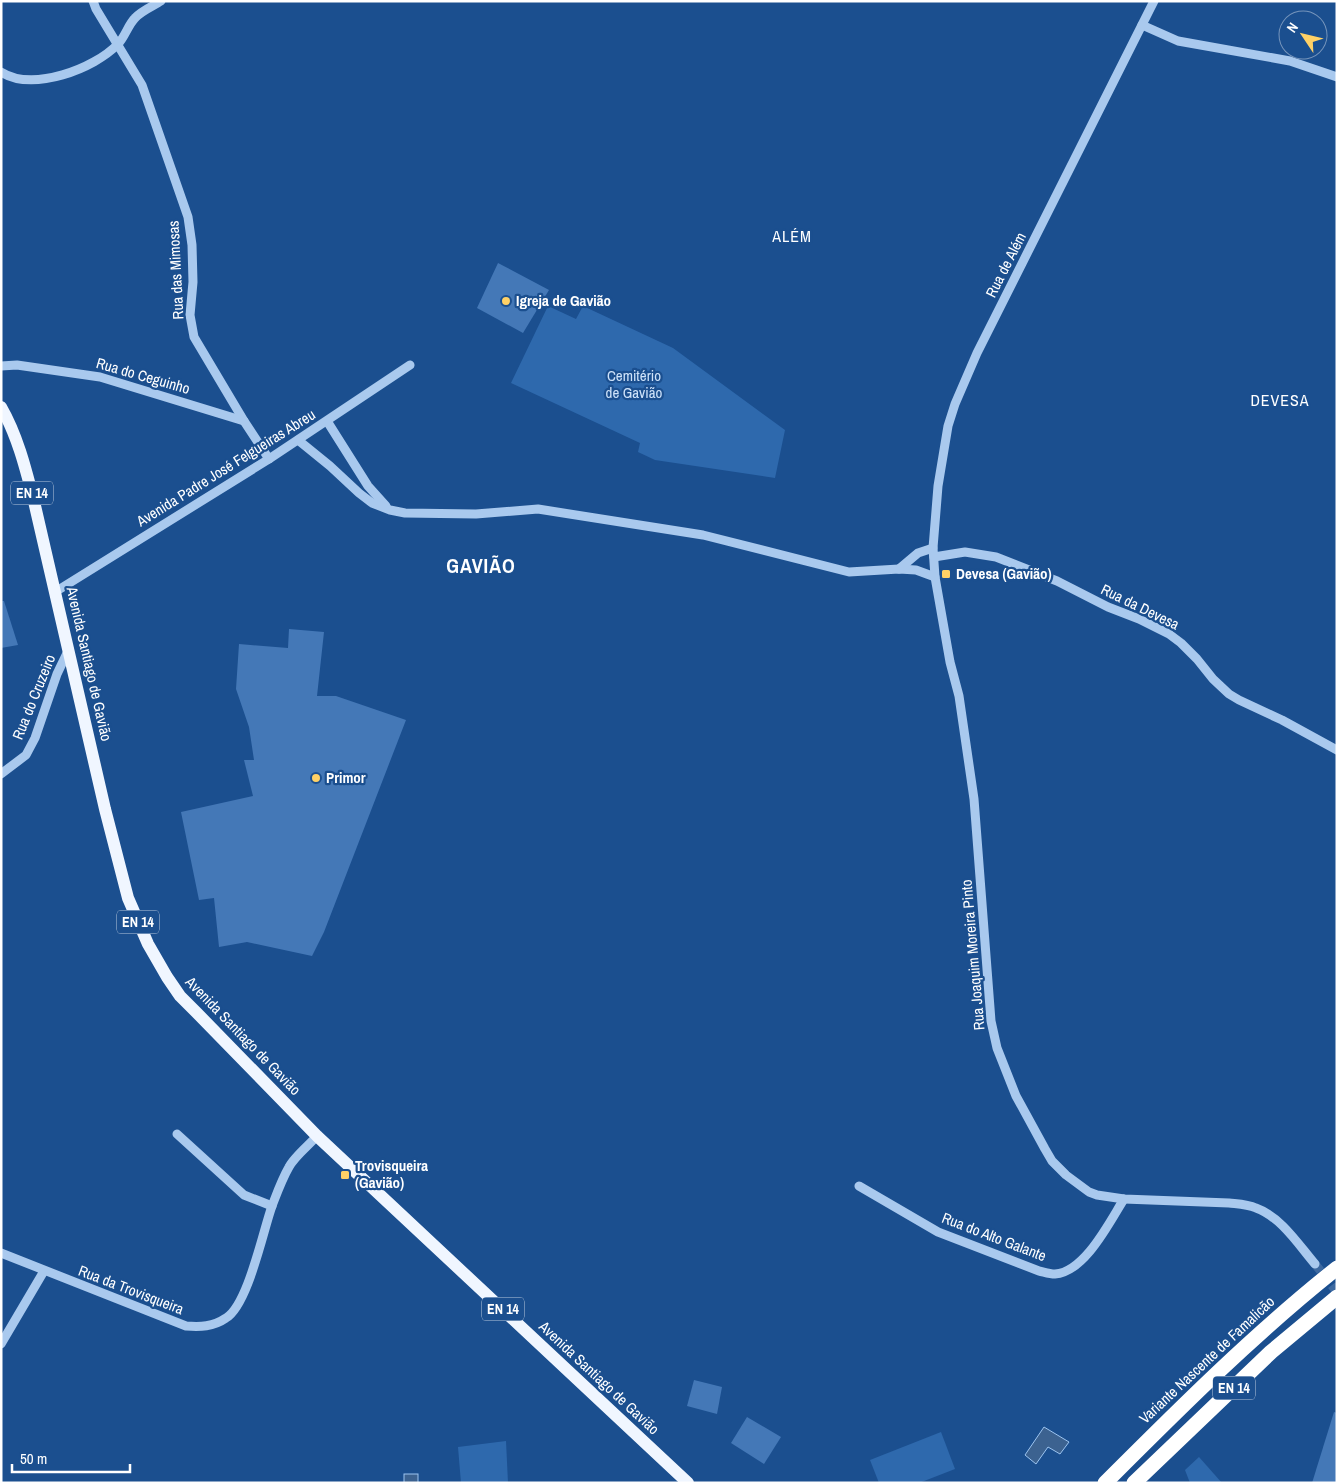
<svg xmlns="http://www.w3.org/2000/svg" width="1338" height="1484" font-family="'Archivo Narrow',sans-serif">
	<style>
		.green { fill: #2e69ad }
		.water { fill: #3c6290; stroke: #9cc4f0 }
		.building { fill: #4478b7 }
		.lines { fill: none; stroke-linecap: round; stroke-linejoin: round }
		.minor-tunnel { stroke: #3d69a0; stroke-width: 9; stroke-dasharray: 9 4.5; stroke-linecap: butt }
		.minor { stroke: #a9c9ee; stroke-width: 9 }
		.major { stroke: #f0f6ff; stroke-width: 12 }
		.highway { stroke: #fff; stroke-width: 15 }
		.poi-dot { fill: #ffd166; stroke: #1b4f8f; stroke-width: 2 }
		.labels { text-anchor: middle; stroke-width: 4.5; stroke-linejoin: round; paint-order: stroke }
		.shield { fill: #1b4f8f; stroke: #bbcadd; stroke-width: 1 }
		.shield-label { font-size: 14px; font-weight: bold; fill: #fff }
		.street-label { font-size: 15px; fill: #fff; stroke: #1b4f8f }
		.poi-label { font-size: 15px; font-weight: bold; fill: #fff; stroke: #1b4f8f; text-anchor: start }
		.park-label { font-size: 15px; fill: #cfe3fa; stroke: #1b4f8f }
		.neighbourhood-label { font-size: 16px; letter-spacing: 1px; fill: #fff; stroke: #1b4f8f }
		.district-label { font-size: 20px; font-weight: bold; letter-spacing: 1px; fill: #fff; stroke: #1b4f8f }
	</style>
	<rect width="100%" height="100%" fill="#1b4f8f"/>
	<!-- green -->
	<g class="green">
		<path d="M548,306L576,319L583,306L673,348L785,430L775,478L655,460L638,452L640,443L511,383Z"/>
		<path d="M941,1432L955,1469L919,1483H879L870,1460Z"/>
		<path d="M506,1441L508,1483H461L458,1447Z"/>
		<path d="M1199,1457L1222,1483H1190L1185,1470Z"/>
	</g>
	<!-- water -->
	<g class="water">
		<path d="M1044,1427L1069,1442L1060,1454L1048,1447L1036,1464L1025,1455Z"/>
		<rect x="404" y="1474" width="14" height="9"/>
	</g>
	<!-- building -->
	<g class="building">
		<path d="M498,263L549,290L523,333L477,308Z"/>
		<path d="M1,601H4L18,645L1,648Z"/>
		<path d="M289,629L324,632L317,696H336L406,720L324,932L312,956L247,942L219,947L214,898L199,900L181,812L253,796L244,760H254L249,727L236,689L239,644L288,648Z"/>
		<path d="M694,1380L722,1387L717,1414L687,1406Z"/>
		<path d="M1334,1412L1337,1413V1483H1312Z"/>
		<path d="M747,1417L781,1437L764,1464L731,1443Z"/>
	</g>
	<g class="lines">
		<!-- minor-tunnel -->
		<path class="minor-tunnel" d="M1315,1264L1337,1292"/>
		<!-- minor -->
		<g class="minor">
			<path d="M93,1L96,9L142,85L188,217L192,245L193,282L190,315L194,337L244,421L269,459"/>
			<path d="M1154,1L977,353L955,404L948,426L938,486L933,548L935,577L950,662L959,696L974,799L991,1021L997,1048L1016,1096L1045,1149L1052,1161L1066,1175L1089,1192L1097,1195L1124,1199L1229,1203C1238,1204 1247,1204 1256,1208C1281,1217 1298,1244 1315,1264"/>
			<path d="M1142,25L1178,41L1290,61L1337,77"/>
			<path d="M1,72C33,92 94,69 118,44C125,37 128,25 135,18C141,11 153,6 161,1"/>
			<path d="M1,366L17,365L100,377L244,421"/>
			<path d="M327,421L368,486L386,506"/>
			<path d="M298,440L330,466L359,493L372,503L390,510L405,513L476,514L538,509L703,535L849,572L899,569L916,570L935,577"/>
			<path d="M934,557L965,552L996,557L1057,581L1108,607L1139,619L1169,634L1181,643L1197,659L1213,679L1229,694L1239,700L1282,720L1337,750"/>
			<path d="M899,569L918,553L933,548"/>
			<path d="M55,592L269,459L410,365"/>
			<path d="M1,774L26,755L35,738L57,674L69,649"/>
			<path d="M177,1134L244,1195L272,1206"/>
			<path d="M859,1186L938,1232L1039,1271C1044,1272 1049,1274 1055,1274C1085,1272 1110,1221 1124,1199"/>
			<path d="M1,1253L186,1326C200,1327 213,1327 226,1318C248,1305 263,1231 272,1206C277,1193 282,1179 289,1167C294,1157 309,1145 317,1136"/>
			<path d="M1,1344L44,1271"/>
		</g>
		<!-- major -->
		<path class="major" d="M1,407C17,435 25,466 33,497L105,809L128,898L148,944L167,977L180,996L197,1013L317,1136L688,1483"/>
		<!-- highway -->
		<g class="highway">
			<path d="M1105,1483C1180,1408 1254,1334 1337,1268"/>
			<path d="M1134,1483L1271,1352L1337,1297"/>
		</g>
	</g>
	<!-- markers -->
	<g class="poi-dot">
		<circle cx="506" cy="301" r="5"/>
		<rect x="941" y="569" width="10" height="10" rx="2.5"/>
		<circle cx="316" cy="778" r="5"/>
		<rect x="340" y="1170" width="10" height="10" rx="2.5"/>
	</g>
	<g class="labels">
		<!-- shield labels -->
		<g class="shield">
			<rect x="11" y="481.5" width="42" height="23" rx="4"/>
			<rect x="117" y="910.5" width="42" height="23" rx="4"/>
			<rect x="482" y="1297.5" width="42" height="23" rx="4"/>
			<rect x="1213" y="1376.5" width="42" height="23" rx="4"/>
		</g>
		<g class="shield-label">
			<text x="32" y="498">EN 14</text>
			<text x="138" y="927">EN 14</text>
			<text x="503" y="1314">EN 14</text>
			<text x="1234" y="1393">EN 14</text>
		</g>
		<!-- street labels -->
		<g class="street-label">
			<text transform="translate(1006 265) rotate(-63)" y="5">Rua de Além</text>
			<text transform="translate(176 270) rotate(-93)" y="5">Rua das Mimosas</text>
			<text transform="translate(143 376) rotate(16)" y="5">Rua do Ceguinho</text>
			<text transform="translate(226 468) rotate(-32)" y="5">Avenida Padre José Felgueiras Abreu</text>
			<text transform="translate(1140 607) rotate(26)" y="5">Rua da Devesa</text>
			<text transform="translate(89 664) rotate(77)" y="5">Avenida Santiago de Gavião</text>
			<text transform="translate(34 697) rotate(-68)" y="5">Rua do Cruzeiro</text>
			<text transform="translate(973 955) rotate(-95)" y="5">Rua Joaquim Moreira Pinto</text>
			<text transform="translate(243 1036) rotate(46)" y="5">Avenida Santiago de Gavião</text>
			<text transform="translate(994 1237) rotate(21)" y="5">Rua do Alto Galante</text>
			<text transform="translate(131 1290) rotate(21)" y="5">Rua da Trovisqueira</text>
			<text transform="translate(1207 1360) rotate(-43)" y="5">Variante Nascente de Famalicão</text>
			<text transform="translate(599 1378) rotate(43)" y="5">Avenida Santiago de Gavião</text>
		</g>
		<!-- poi labels -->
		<g class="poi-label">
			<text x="516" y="306">Igreja de Gavião</text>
			<text x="956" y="579">Devesa (Gavião)</text>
			<text x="326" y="783">Primor</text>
			<text x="355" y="1171">Trovisqueira<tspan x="355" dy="17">(Gavião)</tspan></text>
		</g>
		<!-- park labels -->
		<g class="park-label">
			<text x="634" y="381">Cemitério<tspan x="634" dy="17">de Gavião</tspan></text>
		</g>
		<!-- neighbourhood labels -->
		<g class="neighbourhood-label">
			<text x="792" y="242">ALÉM</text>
			<text x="1280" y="406">DEVESA</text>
		</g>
		<!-- district labels -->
		<g class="district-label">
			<text x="481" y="573">GAVIÃO</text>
		</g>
	</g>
	<!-- border -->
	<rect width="1338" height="1484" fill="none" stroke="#ffffff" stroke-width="5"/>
	<!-- north arrow -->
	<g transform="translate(1303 35) rotate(305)"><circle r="24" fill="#1b4f8f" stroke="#7695bc"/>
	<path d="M0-4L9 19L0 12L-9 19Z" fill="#ffd166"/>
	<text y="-8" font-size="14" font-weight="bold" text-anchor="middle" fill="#ffffff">N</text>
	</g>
	<!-- scale -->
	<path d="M12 1464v8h118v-8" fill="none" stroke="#ffffff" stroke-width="2.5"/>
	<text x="20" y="1464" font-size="15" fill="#ffffff" stroke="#1b4f8f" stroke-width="4" paint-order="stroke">50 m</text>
</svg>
